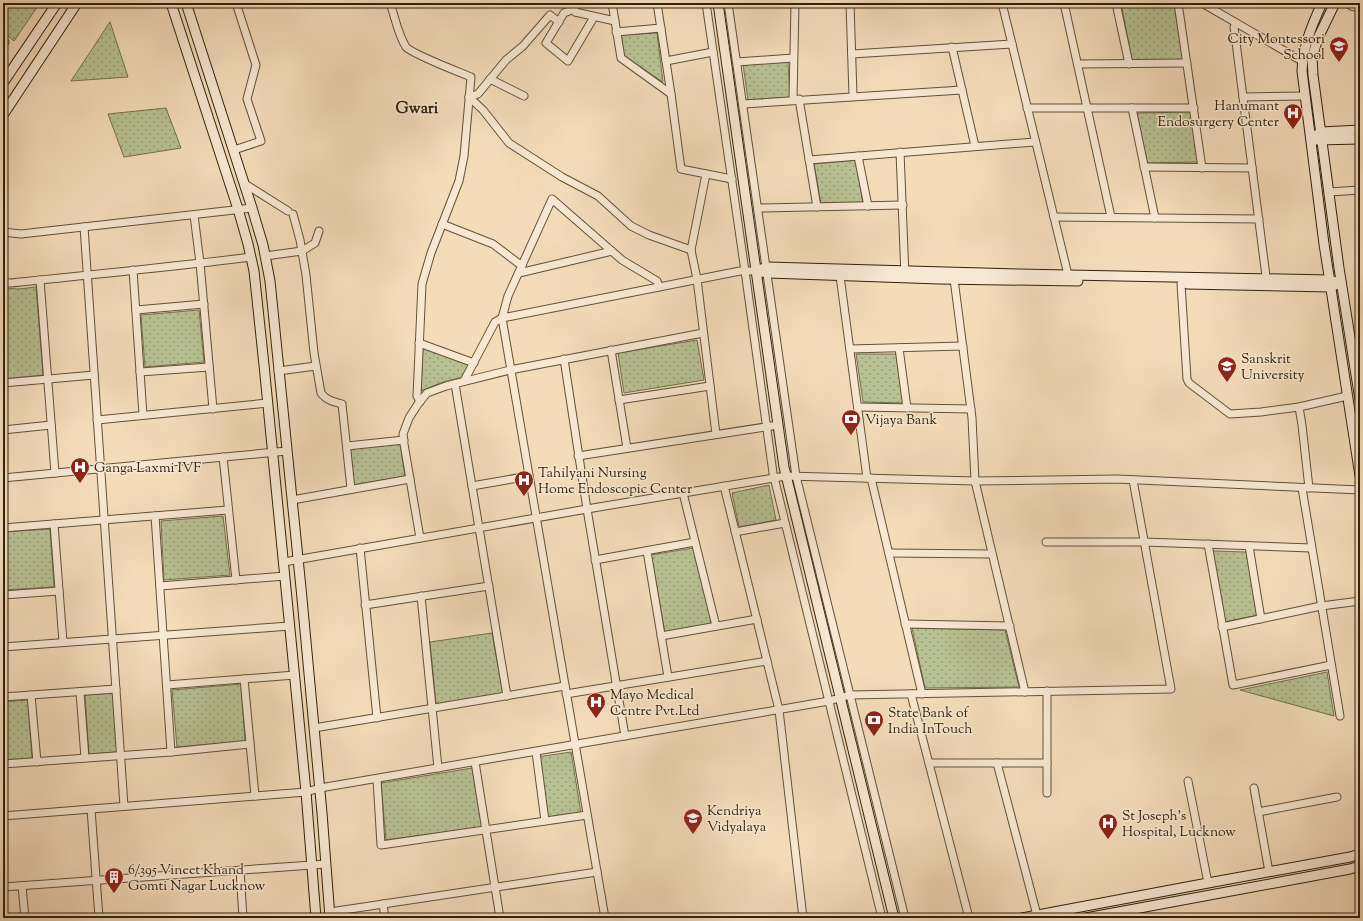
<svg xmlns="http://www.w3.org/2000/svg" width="1363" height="921" font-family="'Sorts Mill Goudy',serif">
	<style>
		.green { fill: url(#green-dots); stroke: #747150 }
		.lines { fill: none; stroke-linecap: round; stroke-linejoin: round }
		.street-casing { stroke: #625038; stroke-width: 9 }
		.secondary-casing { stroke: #32210d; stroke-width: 11 }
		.street { stroke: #f8e8d3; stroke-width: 7 }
		.secondary { stroke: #f8e8d3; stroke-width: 9 }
		.labels { text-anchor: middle; stroke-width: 3; stroke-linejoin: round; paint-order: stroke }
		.poi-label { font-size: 14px; fill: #32210d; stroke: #f8e8d3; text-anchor: start }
		.quarter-label { font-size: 16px; font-weight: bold; fill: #32210d; stroke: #f8e8d3 }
	</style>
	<defs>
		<pattern id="green-dots" width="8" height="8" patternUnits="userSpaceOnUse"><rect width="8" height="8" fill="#b7c193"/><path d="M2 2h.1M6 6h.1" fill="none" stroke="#959c76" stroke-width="1.8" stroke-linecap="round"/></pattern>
	</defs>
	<rect width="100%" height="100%" fill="#f4dcbb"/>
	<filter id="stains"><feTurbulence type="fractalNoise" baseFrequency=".005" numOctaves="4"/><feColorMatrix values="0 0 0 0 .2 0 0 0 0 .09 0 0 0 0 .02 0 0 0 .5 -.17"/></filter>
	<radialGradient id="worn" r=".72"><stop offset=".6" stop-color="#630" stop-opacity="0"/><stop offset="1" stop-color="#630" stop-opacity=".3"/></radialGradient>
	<!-- green -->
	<g class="green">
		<path d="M3,3H40L14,41L3,32Z"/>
		<path d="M1121,3H1174L1183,60H1132Z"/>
		<path d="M110,22L128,77L71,81Z"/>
		<path d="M657,33L663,82L624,56L621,35Z"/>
		<path d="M788,62L790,97L748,100L743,64Z"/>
		<path d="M166,108L181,148L124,157L108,114Z"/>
		<path d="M1191,112L1198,162L1147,163L1137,113Z"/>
		<path d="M856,160L863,204H821L814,164Z"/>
		<path d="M36,287L43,375L3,379V288L19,289Z"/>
		<path d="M199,310L204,362L145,367L141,315Z"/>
		<path d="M697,340L704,380L624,393L618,353Z"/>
		<path d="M423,347L470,364L463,377L443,382L421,391Z"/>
		<path d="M856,354H896L903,403L863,402Z"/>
		<path d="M400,443L405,476L353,485L350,448Z"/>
		<path d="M769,485L776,520L739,527L732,493Z"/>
		<path d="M223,516L230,575L164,580L161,521Z"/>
		<path d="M50,529L54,587L3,590V532Z"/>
		<path d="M693,548L712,624L665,633L651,555Z"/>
		<path d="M1213,551L1246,552L1258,615L1224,622Z"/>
		<path d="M912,628L1005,630L1019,687L925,688Z"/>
		<path d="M492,633L503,694L436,704L430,642Z"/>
		<path d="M1327,672L1334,716L1240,690Z"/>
		<path d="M241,684L245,741L177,747L172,690Z"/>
		<path d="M113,693L117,752L89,754L85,695Z"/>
		<path d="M28,700L32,759L3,761V702Z"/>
		<path d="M571,752L581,813L546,818L537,757Z"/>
		<path d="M472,768L482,827L386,840L381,783Z"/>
	</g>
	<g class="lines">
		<defs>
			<g id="street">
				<path d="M390,3C395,17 398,35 406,47C412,54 459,72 471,77L464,156L459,181L431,253L422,284L417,396L420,402"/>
				<path d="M573,3L575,12L615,21"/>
				<path d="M612,3L621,58L671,94"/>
				<path d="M657,3L671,94L681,169L732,179"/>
				<path d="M706,3L745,271L773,473L882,918"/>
				<path d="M728,3L796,476L905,918"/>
				<path d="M850,3L853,96"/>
				<path d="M1002,3L1069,279"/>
				<path d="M1064,3L1111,217"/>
				<path d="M1116,3L1129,64"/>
				<path d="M1178,3L1202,168"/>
				<path d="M1202,3L1302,61"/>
				<path d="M1347,3L1351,6L1360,8"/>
				<path d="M574,9L564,13L546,43L568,61L594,17"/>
				<path d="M1236,23L1234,27L1267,284"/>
				<path d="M616,32L661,28"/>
				<path d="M3,40L5,42L3,45"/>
				<path d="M952,47L975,146"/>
				<path d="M852,54L1012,44"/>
				<path d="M666,61L713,52"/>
				<path d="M737,62L793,58"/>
				<path d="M1078,64L1187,63"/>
				<path d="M490,79L524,96"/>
				<path d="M469,97L483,110L509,143L562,177L598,196L631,226L649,235L691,250"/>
				<path d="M469,97L478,94L506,60L523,46L550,15L559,22"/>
				<path d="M1243,97L1305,96"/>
				<path d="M799,99L817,207"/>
				<path d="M793,100L795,3"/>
				<path d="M743,104L962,90"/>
				<path d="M1027,108H1194"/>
				<path d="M1132,108L1155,218"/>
				<path d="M234,150L261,141L247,99L256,65L236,3"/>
				<path d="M900,152L905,276"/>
				<path d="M858,156L868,206"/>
				<path d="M809,160L1035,142"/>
				<path d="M1144,167L1252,168"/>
				<path d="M706,174L691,250L697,279L716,434"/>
				<path d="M245,184L288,211"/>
				<path d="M1329,192L1360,190"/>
				<path d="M758,208L903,205"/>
				<path d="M293,214L300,240L306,275L314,353L321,393C326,400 334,402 342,404L351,489"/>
				<path d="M194,215L200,263L213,409"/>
				<path d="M1054,217L1259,219"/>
				<path d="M442,224L493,244L522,266"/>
				<path d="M84,227L124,806"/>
				<path d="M3,232L21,234L252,208"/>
				<path d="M265,256L302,251L315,243L319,231"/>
				<path d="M133,270L143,415"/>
				<path d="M519,273L612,251"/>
				<path d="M840,276L867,478"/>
				<path d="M954,279L972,418L975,481L1025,692"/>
				<path d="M40,280L55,473"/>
				<path d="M3,282L10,283C90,275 171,267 251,257"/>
				<path d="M1181,284L1187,379L1189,383L1230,414L1261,412L1299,407L1347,396"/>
				<path d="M136,310L204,304"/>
				<path d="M419,343L474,363"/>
				<path d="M899,348L907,408"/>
				<path d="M850,349L963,346"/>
				<path d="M611,350L627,448"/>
				<path d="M564,359L587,509L625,736"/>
				<path d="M278,371L316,366"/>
				<path d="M140,372L209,367"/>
				<path d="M464,381L495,322L502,318L740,271H756"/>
				<path d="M3,383L94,375"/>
				<path d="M455,384L507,696"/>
				<path d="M619,400L710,386"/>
				<path d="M858,407L971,409"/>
				<path d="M1299,407L1302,425L1309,488"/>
				<path d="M97,420L268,403"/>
				<path d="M3,430L51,425"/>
				<path d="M347,446L404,440"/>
				<path d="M578,456L778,425"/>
				<path d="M223,457L236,580"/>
				<path d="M3,478L287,451"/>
				<path d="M871,478L922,694"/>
				<path d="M472,486L529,476"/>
				<path d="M724,486L779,710L803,918"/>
				<path d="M1302,488L1340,716"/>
				<path d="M683,493L716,626"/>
				<path d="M292,500L410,479"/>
				<path d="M155,516L171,752"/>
				<path d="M54,524L63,642"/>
				<path d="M3,528L228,510"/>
				<path d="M735,532L785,523"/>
				<path d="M420,538L404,444L403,434L409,418L418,404L427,393L446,386L510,370L703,333"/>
				<path d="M1046,542H1144L1311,548"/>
				<path d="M1208,544L1233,685L1331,665"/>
				<path d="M1249,546L1261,619"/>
				<path d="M360,548L377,718"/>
				<path d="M647,551L668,677"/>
				<path d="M889,553L992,554"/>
				<path d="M595,560L695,542"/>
				<path d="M284,562L587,509L786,476L975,481L1117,479L1360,490"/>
				<path d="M160,586L285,576"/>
				<path d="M3,595L59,591"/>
				<path d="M421,596L438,768"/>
				<path d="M365,605L489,586"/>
				<path d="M905,624L1010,626"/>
				<path d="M1222,627L1321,606L1360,601"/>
				<path d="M661,636L757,619"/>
				<path d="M3,647L290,626"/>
				<path d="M244,679L255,796"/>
				<path d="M167,685L295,675"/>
				<path d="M80,692L85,758"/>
				<path d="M566,694L767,661"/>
				<path d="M911,694L969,918"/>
				<path d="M31,695L37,762"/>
				<path d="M3,697L116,689"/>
				<path d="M314,728L565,686"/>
				<path d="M536,752L545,821"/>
				<path d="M475,762L500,918"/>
				<path d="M929,763H1047"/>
				<path d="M997,763L1037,915"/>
				<path d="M3,764L171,752L250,744"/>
				<path d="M377,779L381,845L587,815"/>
				<path d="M1188,781L1208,883"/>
				<path d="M1254,788L1269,872"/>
				<path d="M1047,793V691"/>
				<path d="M91,809L99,918"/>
				<path d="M1258,812L1337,797"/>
				<path d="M3,816L306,792L320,788L829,701L850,695L1171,689L1133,480"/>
				<path d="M240,870L243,918"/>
				<path d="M22,886L25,918"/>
				<path d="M3,887L326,864"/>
				<path d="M383,904L385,918"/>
				<path d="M330,912L597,872"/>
				<path d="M605,918L502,318L508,296L552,199L622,260L657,281L659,287"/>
			</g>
			<g id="secondary">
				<path d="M171,3L238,209L248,244L254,271L264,365L306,792L316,918"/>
				<path d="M186,3L252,208L263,245L270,281L301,588L322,813L330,918"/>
				<path d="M718,3L784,467L894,918"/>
				<path d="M1322,3C1312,25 1303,46 1302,71L1324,244L1360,476"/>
				<path d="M1335,3L1318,38L1312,58L1313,75L1339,268L1360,400"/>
				<path d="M3,83L57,3"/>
				<path d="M3,115L77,3"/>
				<path d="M1316,135L1321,132L1360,130"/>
				<path d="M1317,140L1360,139"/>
				<path d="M756,271L767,267L1018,274L1329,280L1341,283"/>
				<path d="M756,271L768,273L939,279L1078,281"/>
				<path d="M1187,284L1330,287L1341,283"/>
				<path d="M1022,918L1208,883L1350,857L1360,854"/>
				<path d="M1086,918L1350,869L1360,866"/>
			</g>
		</defs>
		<!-- street casing -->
		<use href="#street" class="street-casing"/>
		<!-- secondary casing -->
		<use href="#secondary" class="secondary-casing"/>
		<!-- street -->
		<use href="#street" class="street"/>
		<!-- secondary -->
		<use href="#secondary" class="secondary"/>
	</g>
	<!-- icons -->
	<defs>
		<symbol id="school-pin" viewBox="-11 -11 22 30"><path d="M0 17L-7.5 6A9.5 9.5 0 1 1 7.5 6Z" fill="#8f2418" stroke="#f8e8d3"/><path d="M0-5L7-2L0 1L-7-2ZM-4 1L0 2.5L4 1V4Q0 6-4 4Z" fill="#fff"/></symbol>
		<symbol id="hospital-pin" viewBox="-11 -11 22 30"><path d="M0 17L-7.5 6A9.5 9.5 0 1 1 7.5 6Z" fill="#8f2418" stroke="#f8e8d3"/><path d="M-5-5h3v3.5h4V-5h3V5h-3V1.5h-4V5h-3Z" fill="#fff"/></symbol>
		<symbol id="bank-pin" viewBox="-11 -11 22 30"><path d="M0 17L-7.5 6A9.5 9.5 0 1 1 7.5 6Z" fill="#8f2418" stroke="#f8e8d3"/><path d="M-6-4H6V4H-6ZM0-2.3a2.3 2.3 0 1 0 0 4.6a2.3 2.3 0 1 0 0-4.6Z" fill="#fff"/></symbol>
		<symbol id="building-pin" viewBox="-11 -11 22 30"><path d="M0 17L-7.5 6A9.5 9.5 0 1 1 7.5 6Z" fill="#8f2418" stroke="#f8e8d3"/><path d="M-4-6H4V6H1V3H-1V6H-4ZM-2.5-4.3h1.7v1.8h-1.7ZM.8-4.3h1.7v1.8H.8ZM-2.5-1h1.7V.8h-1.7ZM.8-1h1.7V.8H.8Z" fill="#fff"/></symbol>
	</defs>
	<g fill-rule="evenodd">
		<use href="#school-pin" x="1328" y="35" width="22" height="30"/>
		<use href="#hospital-pin" x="1282" y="102" width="22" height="30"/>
		<use href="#school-pin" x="1216" y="355" width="22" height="30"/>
		<use href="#bank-pin" x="840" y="408" width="22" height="30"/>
		<use href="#hospital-pin" x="69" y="456" width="22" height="30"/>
		<use href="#hospital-pin" x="513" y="469" width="22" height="30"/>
		<use href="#hospital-pin" x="585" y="691" width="22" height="30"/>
		<use href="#bank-pin" x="863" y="709" width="22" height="30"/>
		<use href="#school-pin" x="682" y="807" width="22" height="30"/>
		<use href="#hospital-pin" x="1097" y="812" width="22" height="30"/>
		<use href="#building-pin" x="103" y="866" width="22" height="30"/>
	</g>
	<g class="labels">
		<!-- poi labels -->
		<g class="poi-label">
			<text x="1325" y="43" text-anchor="end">City Montessori<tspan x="1325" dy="16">School</tspan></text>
			<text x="1279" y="110" text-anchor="end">Hanumant<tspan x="1279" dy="16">Endosurgery Center</tspan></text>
			<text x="1241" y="363">Sanskrit<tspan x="1241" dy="16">University</tspan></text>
			<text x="865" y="424">Vijaya Bank</text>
			<text x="94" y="472">Ganga Laxmi IVF</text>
			<text x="538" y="477">Tahilyani Nursing<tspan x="538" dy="16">Home Endoscopic Center</tspan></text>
			<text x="610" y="699">Mayo Medical<tspan x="610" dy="16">Centre Pvt.Ltd</tspan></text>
			<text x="888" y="717">State Bank of<tspan x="888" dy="16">India InTouch</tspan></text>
			<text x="707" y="815">Kendriya<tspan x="707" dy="16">Vidyalaya</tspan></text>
			<text x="1122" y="820">St Joseph's<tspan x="1122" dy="16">Hospital, Lucknow</tspan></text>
			<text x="128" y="874">6/395 Vineet Khand<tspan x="128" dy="16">Gomti Nagar Lucknow</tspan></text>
		</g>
		<!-- quarter labels -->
		<g class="quarter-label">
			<text x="417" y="113">Gwari</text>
		</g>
	</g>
	<!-- margin -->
	<rect width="1363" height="921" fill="none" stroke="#f4dcbb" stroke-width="16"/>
	<rect x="4" y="4" width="1355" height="913" fill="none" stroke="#32210d" stroke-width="2"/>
	<rect x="8" y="8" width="1347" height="905" fill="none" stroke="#32210d"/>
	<rect width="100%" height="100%" filter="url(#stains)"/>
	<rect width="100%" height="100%" fill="url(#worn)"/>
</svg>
